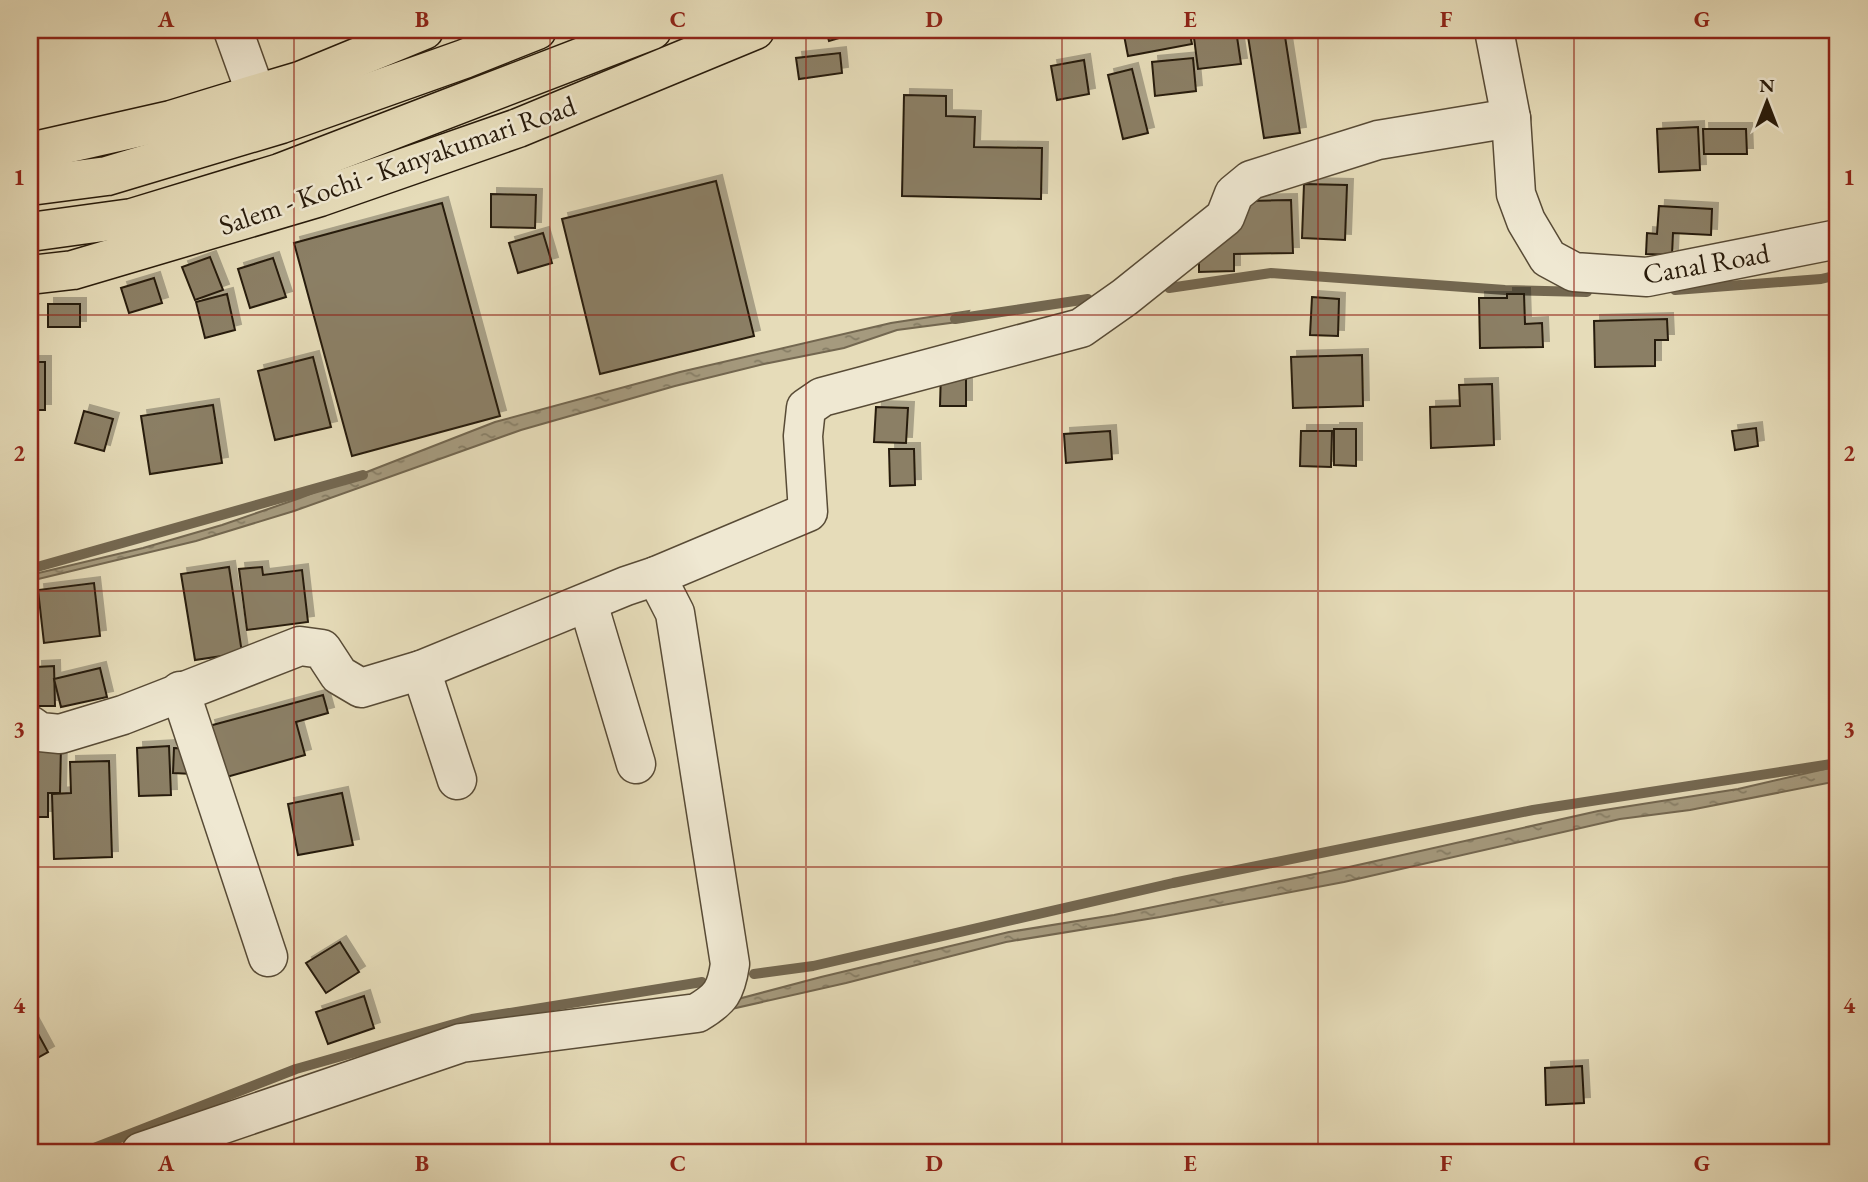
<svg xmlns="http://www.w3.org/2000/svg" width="1868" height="1182" font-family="'EB Garamond',serif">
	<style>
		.water { fill: url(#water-ripples); stroke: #736750; stroke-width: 2 }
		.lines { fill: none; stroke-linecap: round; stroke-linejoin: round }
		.stream { stroke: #736750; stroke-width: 10 }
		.building { fill: #8b7f65; stroke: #281b0b; stroke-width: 2; filter: url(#shadow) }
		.street-casing { stroke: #584b36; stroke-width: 41 }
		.highway-casing { stroke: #281b0b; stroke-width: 41 }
		.street { stroke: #efe8d2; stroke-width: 38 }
		.highway { stroke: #e6dcb9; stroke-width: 38 }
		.grid { fill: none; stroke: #8f2418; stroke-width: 2; stroke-opacity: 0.55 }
		.labels { text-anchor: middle; stroke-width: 5; stroke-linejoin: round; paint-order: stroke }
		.street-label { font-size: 28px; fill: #281b0b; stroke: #efe8d2 }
		.neatline { fill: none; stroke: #8f2418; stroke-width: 2.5 }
		.grid-label { font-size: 23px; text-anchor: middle; font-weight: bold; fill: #8f2418 }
	</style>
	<defs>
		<pattern id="water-ripples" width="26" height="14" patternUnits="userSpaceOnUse" patternTransform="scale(1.75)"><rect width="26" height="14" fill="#a59a7e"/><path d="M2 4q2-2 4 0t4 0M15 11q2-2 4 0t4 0" fill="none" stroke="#867d65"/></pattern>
		<filter id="shadow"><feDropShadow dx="6" dy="-6" stdDeviation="0" flood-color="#0004"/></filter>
	</defs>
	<rect width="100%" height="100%" fill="#e6dcb9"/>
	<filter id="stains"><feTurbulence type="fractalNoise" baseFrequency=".00286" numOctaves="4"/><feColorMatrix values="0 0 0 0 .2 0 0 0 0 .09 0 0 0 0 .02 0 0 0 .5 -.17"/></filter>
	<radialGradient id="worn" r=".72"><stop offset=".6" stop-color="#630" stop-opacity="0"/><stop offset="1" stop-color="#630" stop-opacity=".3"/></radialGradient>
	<!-- water -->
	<g class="water">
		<path d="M969,311L965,321L897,330L844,348L764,364L675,386L521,430L294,511L196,541L30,581V575L143,548L222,525L300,498L495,422L680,372L891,323Z"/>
		<path d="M1838,766V781L1690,810L1620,819L1344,882L1160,917L1006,942L846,983L705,1015L723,1003L821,977L1009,932L1114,915L1349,867L1598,811L1738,789Z"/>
	</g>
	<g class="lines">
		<!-- stream -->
		<g class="stream">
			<path d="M1169,288L1271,273L1505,290L1587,292"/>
			<path d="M1675,290L1821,279L1838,275"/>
			<path d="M955,319L1088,299"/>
			<path d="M30,569L363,475"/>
			<path d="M754,974L813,966L1173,883L1533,810L1838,763"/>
			<path d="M84,1152L296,1069L472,1019L702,982"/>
		</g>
	</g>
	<!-- building -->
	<g class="building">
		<path d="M259,30H330V35L259,32Z"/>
		<path d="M826,30H848L849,35L829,41Z"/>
		<path d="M1123,30H1189L1192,44L1128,56Z"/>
		<path d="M1193,30H1236L1241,64L1198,69Z"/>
		<path d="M1247,30H1284L1300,133L1264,138Z"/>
		<path d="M840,53L842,73L799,79L796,58Z"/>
		<path d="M1193,58L1196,91L1155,96L1152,62Z"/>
		<path d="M1084,60L1089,94L1057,100L1051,66Z"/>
		<path d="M1132,69L1148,133L1123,139L1108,75Z"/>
		<path d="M904,95L946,96V116L975,117L974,147L1042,148L1041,199L902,196Z"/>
		<path d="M1698,127L1700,170L1659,172L1657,129Z"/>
		<path d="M1703,129H1746L1747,154H1704Z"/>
		<path d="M716,181L754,336L600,374L562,219Z"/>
		<path d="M1304,184L1347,185L1345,240L1302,238Z"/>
		<path d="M491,194L536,195L535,228L491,227Z"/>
		<path d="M1291,200L1293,253L1234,254V271L1199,272V253L1244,201Z"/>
		<path d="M442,203L500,416L352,456L294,243Z"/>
		<path d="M1659,206L1712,209L1711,235L1673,233L1672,255L1646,254L1647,233L1657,234Z"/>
		<path d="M543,233L552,263L518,273L509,243Z"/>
		<path d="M210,257L223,290L195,300L182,267Z"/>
		<path d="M273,258L286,297L250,308L238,269Z"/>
		<path d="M154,278L162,303L129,313L121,288Z"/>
		<path d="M227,294L235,330L205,338L196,302Z"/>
		<path d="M1507,294H1524L1525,324L1542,323L1543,347L1480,348L1479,298H1507Z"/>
		<path d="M1312,297L1339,299L1338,336L1310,335Z"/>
		<rect x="48" y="304" width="32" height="23"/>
		<path d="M1667,319L1668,340H1655V366L1595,367L1594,321Z"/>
		<path d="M1362,355L1363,406L1293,408L1291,357Z"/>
		<path d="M313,357L331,427L275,440L258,371Z"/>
		<rect x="30" y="362" width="15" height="48"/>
		<path d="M941,371H966V406H940Z"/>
		<path d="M1492,384L1494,445L1431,448L1430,407L1460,406L1459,385Z"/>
		<path d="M213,405L222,463L150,474L141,416Z"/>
		<path d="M876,407L908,408L906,443L874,442Z"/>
		<path d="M84,411L113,419L104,451L75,443Z"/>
		<path d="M1756,428L1758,446L1735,450L1732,431Z"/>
		<path d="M1334,429H1356V466L1334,465Z"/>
		<path d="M1110,431L1112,459L1066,463L1064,434Z"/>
		<path d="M1301,431H1332L1331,467L1300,466Z"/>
		<path d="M889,449H914L915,485L890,486Z"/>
		<path d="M229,567L242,653L195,660L181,574Z"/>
		<path d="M262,567L263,575L302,570L308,622L247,630L239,569Z"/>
		<path d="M94,583L100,636L44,643L38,590Z"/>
		<path d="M54,666L55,706H37L36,667Z"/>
		<path d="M100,668L107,697L61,707L54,679Z"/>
		<path d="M323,695L328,713L296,722L305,755L223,778L209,726Z"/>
		<path d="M30,745L61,746L60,793H48V817H30Z"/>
		<path d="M169,746L171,795L139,796L137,748Z"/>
		<path d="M174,748L194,749L193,774L173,773Z"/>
		<path d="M109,761L112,857L54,859L52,794L71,793L70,762Z"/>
		<path d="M342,793L353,845L298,855L288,804Z"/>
		<path d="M340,942L359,972L326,993L306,963Z"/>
		<path d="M364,996L374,1028L328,1044L316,1012Z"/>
		<path d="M30,1019L48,1052L30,1062Z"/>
		<path d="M1582,1066L1584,1103L1546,1105L1545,1068Z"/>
	</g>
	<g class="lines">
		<defs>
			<g id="street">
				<path d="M233,30L256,94"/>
				<path d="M1494,30L1511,118L1516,194L1526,221L1548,258L1574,272L1647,277L1838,239"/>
				<path d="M656,576L808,512L803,436L806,408L822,397L1081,328L1125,297L1225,217L1234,194L1251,180L1378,140L1511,118"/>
				<path d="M588,603L636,764"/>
				<path d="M421,670L457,780"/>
				<path d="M180,691L268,957"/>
				<path d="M30,725L40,732L60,734L123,715L300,646L322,649L339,675L361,688L421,670L626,586L656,576L675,613L730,964C726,991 721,999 697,1013L461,1043L141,1152"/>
			</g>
			<g id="highway">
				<path d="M30,152L171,120L256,94L300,81L424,30"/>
				<path d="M30,186L107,176L281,124L464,59L537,30"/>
				<path d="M30,232L132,218L280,173L652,30"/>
				<path d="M30,275L73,270L320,197L518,128L755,30"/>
			</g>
		</defs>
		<!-- street casing -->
		<use href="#street" class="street-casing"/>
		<!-- highway casing -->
		<use href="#highway" class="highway-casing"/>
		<!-- street -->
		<use href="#street" class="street"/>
		<!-- highway -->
		<use href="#highway" class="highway"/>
	</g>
	<!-- grid -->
	<path class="grid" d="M294,30V1152M550,30V1152M806,30V1152M1062,30V1152M1318,30V1152M1574,30V1152M30,315H1838M30,591H1838M30,867H1838"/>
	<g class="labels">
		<!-- street labels -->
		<g class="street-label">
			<text transform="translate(397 165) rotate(-19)" y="10">Salem - Kochi - Kanyakumari Road</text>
			<text transform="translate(1706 263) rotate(-10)" y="10">Canal Road</text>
		</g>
	</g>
	<!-- margin -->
	<rect width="1868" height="1182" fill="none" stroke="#e6dcb9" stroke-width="77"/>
	<!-- north arrow -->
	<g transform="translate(1767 102)" stroke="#efe8d2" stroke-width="5" paint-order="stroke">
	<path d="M0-5L12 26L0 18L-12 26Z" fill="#281b0b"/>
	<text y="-10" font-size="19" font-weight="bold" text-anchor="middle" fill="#281b0b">N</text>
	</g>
	<rect x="38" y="38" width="1791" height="1106" class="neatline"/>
	<g class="grid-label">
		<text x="166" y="27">A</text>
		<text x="422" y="27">B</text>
		<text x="678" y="27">C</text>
		<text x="934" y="27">D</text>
		<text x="1190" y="27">E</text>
		<text x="1446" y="27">F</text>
		<text x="1702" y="27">G</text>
		<text x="19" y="185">1</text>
		<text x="1849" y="185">1</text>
		<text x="19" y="461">2</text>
		<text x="1849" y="461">2</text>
		<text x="19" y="737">3</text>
		<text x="1849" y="737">3</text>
		<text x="19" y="1013">4</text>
		<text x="1849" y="1013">4</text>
		<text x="166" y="1171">A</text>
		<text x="422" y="1171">B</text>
		<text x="678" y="1171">C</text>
		<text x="934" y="1171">D</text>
		<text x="1190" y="1171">E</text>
		<text x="1446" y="1171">F</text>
		<text x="1702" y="1171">G</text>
	</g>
	<rect width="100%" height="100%" filter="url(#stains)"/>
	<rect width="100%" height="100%" fill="url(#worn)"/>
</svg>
